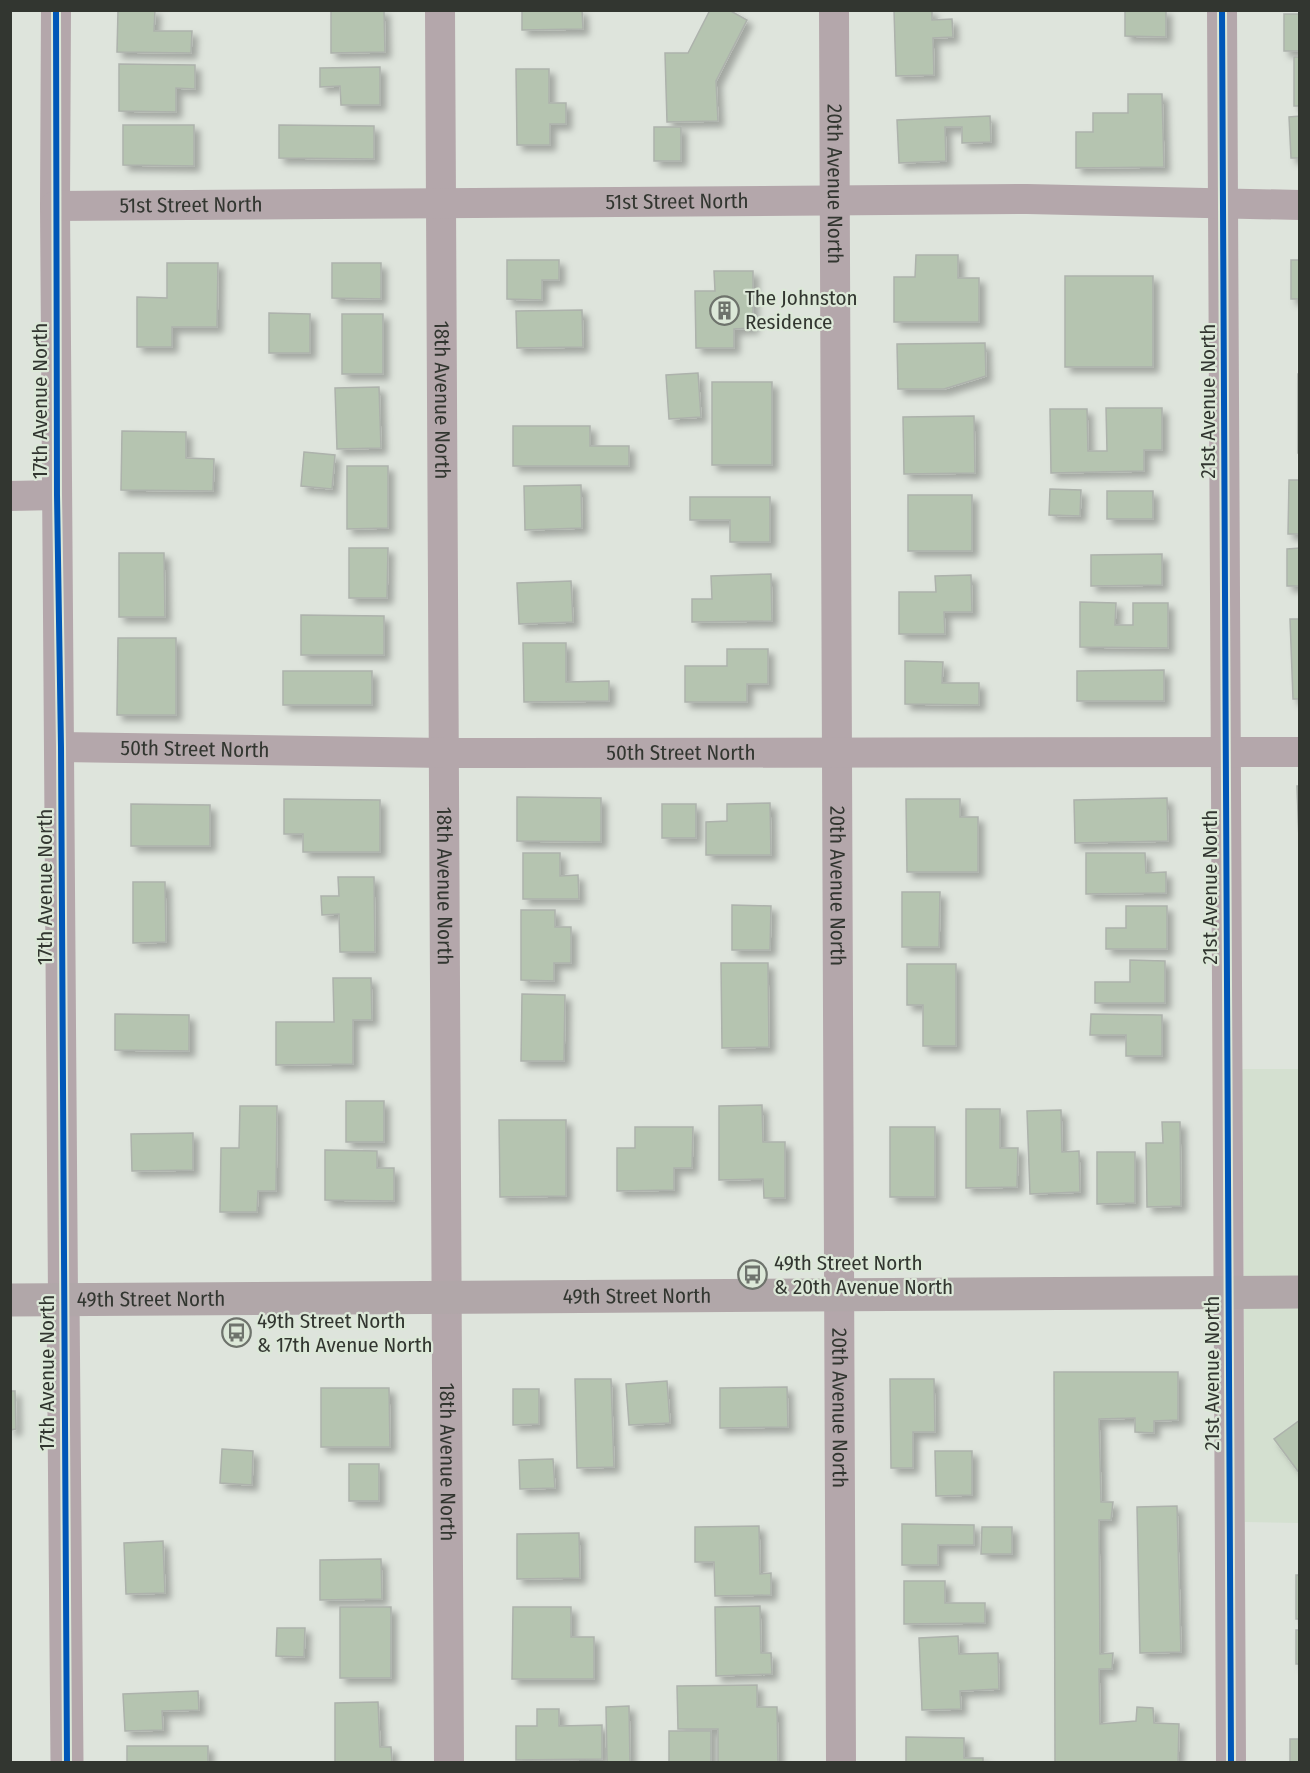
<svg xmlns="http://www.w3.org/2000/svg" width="1310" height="1773" font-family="'Fira Sans Condensed',sans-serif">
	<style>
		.built { fill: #d4e0d0 }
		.building { fill: #b5c4b0; stroke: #adb2ac; stroke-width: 1.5; filter: url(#shadow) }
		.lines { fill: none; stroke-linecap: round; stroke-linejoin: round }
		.minor { stroke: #b4a7ab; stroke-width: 30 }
		.tertiary { stroke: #b4a7ab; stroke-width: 33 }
		.secondary { stroke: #b1a7a9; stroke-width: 33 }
		.cycleway-casing { stroke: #dce8d8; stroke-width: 10 }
		.cycleway { stroke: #0057b8; stroke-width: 6 }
		.labels { text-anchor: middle; stroke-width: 4.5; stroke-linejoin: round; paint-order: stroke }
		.street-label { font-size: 21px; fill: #323630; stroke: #dce8d8 }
		.poi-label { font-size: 21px; fill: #323630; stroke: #dce8d8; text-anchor: start }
	</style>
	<defs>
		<filter id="shadow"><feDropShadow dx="5.5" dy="5.5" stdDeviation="3" flood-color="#0004"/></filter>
	</defs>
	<rect width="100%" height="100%" fill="#dee4dc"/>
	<!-- built -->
	<g class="built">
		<path d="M1242,1069H1299V1278L1244,1279Z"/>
		<path d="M1299,1305V1523L1245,1522L1244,1306Z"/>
	</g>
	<!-- building -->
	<g class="building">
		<path d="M118,10H155L154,31H192L191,53L117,52Z"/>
		<path d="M331,10H384L385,52L331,53Z"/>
		<path d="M522,10H582L583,29L522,30Z"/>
		<path d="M710,10H729L747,20L716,81L718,121L667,122L665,53H688Z"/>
		<path d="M894,10H932V20L952,19L953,37L933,38L934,75L896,76Z"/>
		<path d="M1125,10H1166V37L1125,36Z"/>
		<rect x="1284" y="14" width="16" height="37"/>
		<rect x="1294" y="57" width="6" height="49"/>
		<path d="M119,64L195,65V89L176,88V112L119,111Z"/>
		<path d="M380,67V105H341L340,86L320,87V68Z"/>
		<path d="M516,69H549V103H566V124H550V145H517Z"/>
		<path d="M1128,94H1162L1164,167L1076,168V132H1093V113H1128Z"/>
		<path d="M990,116L991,142L962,143V127H945L946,161L899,163L897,120Z"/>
		<path d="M1300,116V158H1291L1289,117Z"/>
		<path d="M123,125H194V166L123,165Z"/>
		<path d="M279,125L374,126V159L279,158Z"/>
		<rect x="654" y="127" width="27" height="34"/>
		<path d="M916,255H958V278H979V322H894V277H915Z"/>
		<path d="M507,260H559V280H542V300L507,299Z"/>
		<rect x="1291" y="260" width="9" height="39"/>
		<path d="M167,263H218L217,327H172V347H137V297L167,298Z"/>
		<path d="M332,263H381V299L332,298Z"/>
		<path d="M714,271H753V328L734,329V348H696L695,291H715Z"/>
		<rect x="1065" y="276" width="88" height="91"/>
		<path d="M582,310L583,347L517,348L516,311Z"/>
		<path d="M269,313L310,314V353H269Z"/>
		<rect x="342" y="314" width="41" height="60"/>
		<path d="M985,343L986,376L944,389H898L897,344Z"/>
		<path d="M698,373L701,417L669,419L666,375Z"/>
		<rect x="1298" y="374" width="2" height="79"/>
		<rect x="712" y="382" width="60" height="83"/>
		<path d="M379,387L381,448L337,449L335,388Z"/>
		<path d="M1106,408H1162V450H1144V471L1051,473L1050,409H1087L1088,451H1107Z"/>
		<path d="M974,416L975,473L904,474L903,417Z"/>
		<path d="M513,426H590V446H629V466H513Z"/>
		<path d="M122,431L186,432V458L214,459L213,491L121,490Z"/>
		<path d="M304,452L335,455L332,489L301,486Z"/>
		<path d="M347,466H388V528L347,529Z"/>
		<path d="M1289,480H1300V534H1288Z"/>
		<path d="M581,485L582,528L525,530L524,486Z"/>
		<path d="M1050,489L1081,490L1080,516L1049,515Z"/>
		<rect x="1107" y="491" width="46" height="28"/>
		<rect x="908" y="495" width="64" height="56"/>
		<path d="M690,497H770V542H730V520H690Z"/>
		<path d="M349,548H388L387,598H349Z"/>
		<path d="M1300,548V586H1287V549Z"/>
		<path d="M119,553H164L165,617H119Z"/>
		<path d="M1162,554V585L1091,586V555Z"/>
		<path d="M771,574L772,621L692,622V599H712L711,576Z"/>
		<path d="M971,575L972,612H944L945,634H899V592H936L935,576Z"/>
		<path d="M571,581L573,622L519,624L517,583Z"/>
		<path d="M1080,602L1116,603L1115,625H1133V603H1168V648L1080,647Z"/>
		<path d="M301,615L384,616V655H301Z"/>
		<path d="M1290,619H1300V699H1293Z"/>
		<path d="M118,638H176V715H117Z"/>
		<path d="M523,643H566V682L609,681V701L524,702Z"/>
		<path d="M727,649H768V684H747V702H685V666H727Z"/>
		<path d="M905,661L943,662L942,683H979V705L905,704Z"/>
		<path d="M1164,670V701H1077V671Z"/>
		<rect x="283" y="671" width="89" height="34"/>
		<path d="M1297,786H1300V841H1299Z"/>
		<path d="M517,797L601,798V842L517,841Z"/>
		<path d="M1167,798L1168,841L1075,843L1074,800Z"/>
		<path d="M284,799L380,800V852H303V834H284Z"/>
		<path d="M906,799H960V817H978V872H907Z"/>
		<path d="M770,803L771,855H706V822L727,821V804Z"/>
		<path d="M131,804L210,805V846H131Z"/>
		<rect x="662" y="804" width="34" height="34"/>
		<path d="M523,853H560V876L578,875L579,899H523Z"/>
		<path d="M1086,853H1145L1146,873L1166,872V893L1086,894Z"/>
		<path d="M338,877H374L375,952H340L339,914L322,915L321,896H339Z"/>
		<path d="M133,882H165L166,942L133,943Z"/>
		<path d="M902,892H940L939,947H902Z"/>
		<path d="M732,905L771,906L770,950H732Z"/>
		<path d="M1126,906H1167V949H1106V928H1126Z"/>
		<path d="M521,910H555V927H571V963H554V981L521,980Z"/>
		<path d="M1130,960L1165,961V1003H1095V982H1130Z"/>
		<path d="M721,963H768L769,1047L722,1048Z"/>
		<path d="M907,964H956V1046H923V1005H907Z"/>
		<path d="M333,978H371L372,1020H353V1064L276,1065V1022H334Z"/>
		<path d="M522,994L565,995L564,1061H521Z"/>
		<path d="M115,1014L189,1015V1051L115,1050Z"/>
		<path d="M1091,1014L1162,1015V1056H1126V1035H1090Z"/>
		<rect x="346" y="1101" width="38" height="41"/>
		<path d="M762,1105L763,1142H785V1198H764L763,1179L719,1180V1106Z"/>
		<path d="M240,1106H277L276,1191H258L257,1212H220L221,1148H239Z"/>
		<path d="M966,1109H1000V1148H1018L1017,1187L966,1188Z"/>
		<path d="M1061,1110L1062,1152L1079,1151L1080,1192L1030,1194L1027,1111Z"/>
		<path d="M499,1120H566V1196L500,1197Z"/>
		<path d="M1162,1122H1180L1181,1206L1147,1207L1146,1143H1163Z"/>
		<path d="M635,1127H693L692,1168H674V1190L617,1191V1148H635Z"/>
		<rect x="890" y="1127" width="45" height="70"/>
		<path d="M193,1133V1170L132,1171L131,1134Z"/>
		<path d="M325,1150L377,1151V1168H394V1201L325,1200Z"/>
		<path d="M1097,1152H1135V1203L1097,1204Z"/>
		<path d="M1054,1372H1178V1420L1154,1421V1433L1135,1432V1418L1099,1419L1101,1502H1113L1111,1520H1099L1100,1654L1113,1653L1112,1669H1099L1100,1724L1136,1721L1137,1707L1153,1708L1154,1723L1179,1724L1178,1762H1055Z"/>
		<path d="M575,1379H611L614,1467L577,1468Z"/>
		<path d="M890,1379H934L935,1432H913V1468H891Z"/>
		<path d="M667,1381L670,1423L629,1425L626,1384Z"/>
		<path d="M787,1387L788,1427L720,1428V1388Z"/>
		<path d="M321,1388H389L390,1447H321Z"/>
		<path d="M513,1389H539V1424L513,1425Z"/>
		<path d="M10,1391H15L16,1429L10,1430Z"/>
		<path d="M1300,1420V1474L1274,1439Z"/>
		<path d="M222,1449L253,1451L252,1485L220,1483Z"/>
		<path d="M935,1451H972V1495L936,1496Z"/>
		<path d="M553,1459L555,1488L520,1489L519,1460Z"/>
		<rect x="349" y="1464" width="30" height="37"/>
		<path d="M1177,1506L1181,1652L1140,1653L1137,1507Z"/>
		<path d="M902,1524L974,1525V1545H938V1565H902Z"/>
		<path d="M759,1526L760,1574L771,1573V1595L715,1596L714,1562H695V1527Z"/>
		<path d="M982,1527H1012V1554H981Z"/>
		<path d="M579,1533L580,1578L517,1579V1534Z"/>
		<path d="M163,1541L165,1593L126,1594L124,1543Z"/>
		<path d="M381,1559L382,1599L320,1600V1560Z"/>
		<rect x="1296" y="1575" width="4" height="44"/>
		<path d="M904,1581H945V1603H985V1623L904,1624Z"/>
		<path d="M760,1606L761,1653H771L772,1674L716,1676L715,1607Z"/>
		<rect x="340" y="1607" width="51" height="71"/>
		<path d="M513,1607H571V1637H594V1679H512Z"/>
		<path d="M277,1628H305L304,1657L276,1656Z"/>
		<rect x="1296" y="1630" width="4" height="34"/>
		<path d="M958,1636L959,1654L998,1653L999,1689L960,1691L961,1709L922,1710L919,1638Z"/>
		<path d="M757,1685V1707H777L778,1762H718V1729H678L677,1686Z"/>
		<path d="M198,1691L199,1710L162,1711L163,1730L125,1731L123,1694Z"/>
		<path d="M378,1702L380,1747H391L392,1762H335V1703Z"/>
		<path d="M629,1706L630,1762H607L606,1707Z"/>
		<path d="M537,1709H559V1726L602,1725V1759L516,1760V1726H537Z"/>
		<rect x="669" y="1731" width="42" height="31"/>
		<path d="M906,1737L964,1738V1758H983V1762H906Z"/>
		<rect x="1290" y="1739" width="10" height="23"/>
		<rect x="127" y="1746" width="81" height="16"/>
	</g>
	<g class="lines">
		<!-- minor -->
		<g class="minor">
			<path d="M56,10L55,206L63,1299"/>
			<path id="s1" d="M440,10L449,1762"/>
			<path id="s2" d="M834,10L841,1762"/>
			<path d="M1222,10L1231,1762"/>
			<path id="s3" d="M55,206L1027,199L1300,205"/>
			<path d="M10,496L57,495"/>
			<path id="s4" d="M61,747L444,753L1300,752"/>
		</g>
		<!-- tertiary -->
		<path class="tertiary" d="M63,1299L67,1762"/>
		<!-- secondary -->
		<path class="secondary" id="s5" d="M10,1300L1300,1292"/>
		<defs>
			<g id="cycleway">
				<path d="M56,10L57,495L61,747L67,1762"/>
				<path d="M1222,10L1231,1762"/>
			</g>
		</defs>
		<!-- cycleway casing -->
		<use href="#cycleway" class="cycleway-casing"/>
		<!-- cycleway -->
		<use href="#cycleway" class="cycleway"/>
	</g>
	<!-- icons -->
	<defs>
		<symbol id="building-ring" viewBox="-11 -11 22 22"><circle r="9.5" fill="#dce8d8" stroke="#6e736c" stroke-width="1.5"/><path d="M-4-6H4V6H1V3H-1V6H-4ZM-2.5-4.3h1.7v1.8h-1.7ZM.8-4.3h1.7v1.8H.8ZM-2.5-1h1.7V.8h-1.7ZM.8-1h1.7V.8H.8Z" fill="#6e736c"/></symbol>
		<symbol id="bus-ring" viewBox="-11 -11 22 22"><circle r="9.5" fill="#dce8d8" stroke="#6e736c" stroke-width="1.5"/><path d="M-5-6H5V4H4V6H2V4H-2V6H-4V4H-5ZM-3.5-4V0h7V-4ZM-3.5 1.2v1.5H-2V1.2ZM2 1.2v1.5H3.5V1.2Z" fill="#6e736c"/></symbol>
	</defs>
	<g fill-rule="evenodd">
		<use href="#building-ring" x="708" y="294" width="33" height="33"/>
		<use href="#bus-ring" x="736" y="1258" width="33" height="33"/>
		<use href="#bus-ring" x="220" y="1316" width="33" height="33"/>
	</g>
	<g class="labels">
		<!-- street labels -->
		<g class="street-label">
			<text dy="7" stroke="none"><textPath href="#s2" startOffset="174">20th Avenue North</textPath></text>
			<text dy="7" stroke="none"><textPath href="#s3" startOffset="622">51st Street North</textPath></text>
			<text dy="7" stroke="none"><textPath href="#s3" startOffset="136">51st Street North</textPath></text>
			<text transform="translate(40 401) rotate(-90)" y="7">17th Avenue North</text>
			<text dy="7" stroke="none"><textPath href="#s1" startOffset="390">18th Avenue North</textPath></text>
			<text transform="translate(1208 401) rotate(-90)" y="7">21st Avenue North</text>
			<text dy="7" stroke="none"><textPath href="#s4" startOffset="134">50th Street North</textPath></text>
			<text dy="7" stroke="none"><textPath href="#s4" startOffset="620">50th Street North</textPath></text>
			<text transform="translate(45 887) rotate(-90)" y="7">17th Avenue North</text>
			<text dy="7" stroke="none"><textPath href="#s1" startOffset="876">18th Avenue North</textPath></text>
			<text dy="7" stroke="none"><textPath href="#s2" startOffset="876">20th Avenue North</textPath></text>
			<text transform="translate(1210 887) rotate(-90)" y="7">21st Avenue North</text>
			<text dy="7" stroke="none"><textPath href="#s5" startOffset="627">49th Street North</textPath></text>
			<text dy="7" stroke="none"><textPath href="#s5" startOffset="141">49th Street North</textPath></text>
			<text transform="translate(47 1373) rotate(-90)" y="7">17th Avenue North</text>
			<text transform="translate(1212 1373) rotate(-90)" y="7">21st Avenue North</text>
			<text dy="7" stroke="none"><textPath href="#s2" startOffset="1398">20th Avenue North</textPath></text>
			<text dy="7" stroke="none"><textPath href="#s1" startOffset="1452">18th Avenue North</textPath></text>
		</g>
		<!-- poi labels -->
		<g class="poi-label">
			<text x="745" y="305">The Johnston<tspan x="745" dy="24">Residence</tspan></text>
			<text x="774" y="1270">49th Street North<tspan x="774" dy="24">&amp; 20th Avenue North</tspan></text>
			<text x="257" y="1328">49th Street North<tspan x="257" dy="24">&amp; 17th Avenue North</tspan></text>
		</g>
	</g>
	<!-- border -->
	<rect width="1310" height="1773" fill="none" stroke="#323630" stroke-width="24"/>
</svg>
